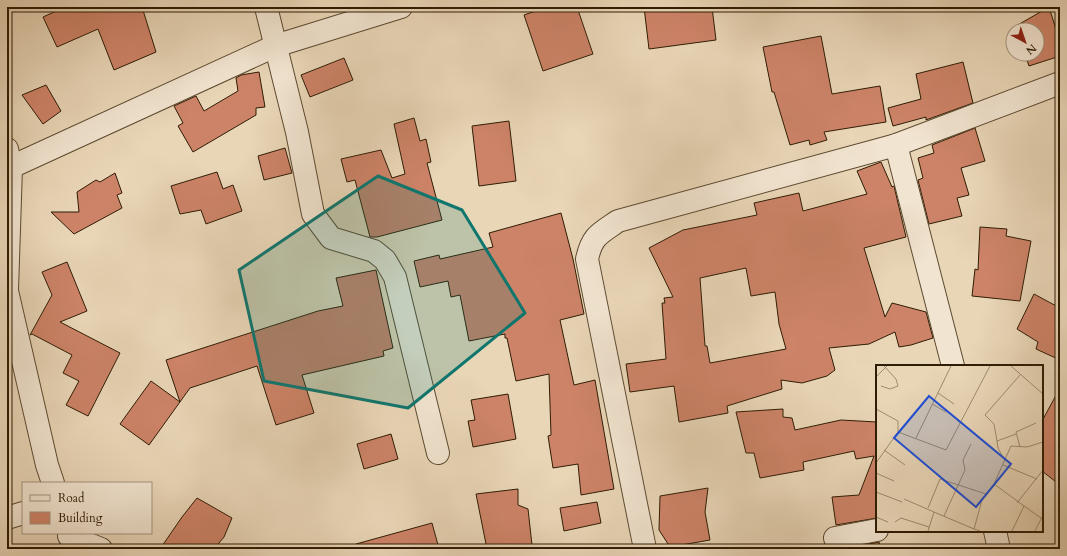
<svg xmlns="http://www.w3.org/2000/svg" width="1067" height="556" font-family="Cardo,serif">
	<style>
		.building { fill: #cd8368; stroke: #2e1c04; fill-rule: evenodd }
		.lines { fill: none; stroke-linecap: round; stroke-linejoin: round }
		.minor-casing { stroke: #5d4a31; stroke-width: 24 }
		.minor { stroke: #f1e4d0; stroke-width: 22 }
		.marked { fill: #0f766e; fill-opacity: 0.2; stroke: #0f766e; stroke-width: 3; stroke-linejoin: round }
		.inset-road { fill: none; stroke: #9e8c6f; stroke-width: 1 }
		.view { fill: #1d4ed8; fill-opacity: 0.15; stroke: #1d4ed8; stroke-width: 2 }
		.inset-edge { fill: none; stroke: #2e1c04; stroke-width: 2 }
	</style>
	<rect width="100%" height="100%" fill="#e9d6b7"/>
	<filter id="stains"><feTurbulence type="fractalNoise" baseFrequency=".005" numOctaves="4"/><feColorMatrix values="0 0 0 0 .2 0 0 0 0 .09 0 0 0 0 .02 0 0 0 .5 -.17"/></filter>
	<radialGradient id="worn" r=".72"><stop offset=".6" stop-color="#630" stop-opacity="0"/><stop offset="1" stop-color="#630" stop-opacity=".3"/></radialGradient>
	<!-- building -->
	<g class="building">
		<path d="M65,7H142L156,52L114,70L98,29L57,47L43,17Z"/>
		<path d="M547,7H577L593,54L543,71L524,15Z"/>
		<path d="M644,7H712L716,40L649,49Z"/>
		<path d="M1049,7L1060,42V56L1029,66L1025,54H1037V30H1017L1016,26Z"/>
		<path d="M821,36L832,94L880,86L886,122L824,132L827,140L810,145L809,140L790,145L774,92H772L763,47Z"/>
		<path d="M344,58L353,80L310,97L301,75Z"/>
		<path d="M963,62L973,103L926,120V117L893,126L888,108L921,99L916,74Z"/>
		<path d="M259,72L265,107L256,108V115L193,152L178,126L183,123L174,106L196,96L204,111L238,91L236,78L241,75Z"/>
		<path d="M46,85L61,111L43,124L22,95Z"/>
		<path d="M414,118L420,141L426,139L431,162L427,163L442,220L377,237H370L355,180L347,182L341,159L381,150L392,178L405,174L394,124Z"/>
		<path d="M509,121L516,181L479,186L472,126Z"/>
		<path d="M975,128L985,161L961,168L969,195L957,198L962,216L929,224L918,180L923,178L918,158L934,153L932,145Z"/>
		<path d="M285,148L292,173L264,180L258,156Z"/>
		<path d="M881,162L892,187L894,186L906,237L864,248L885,317L892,303L926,312L933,338L911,345L899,347L895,332L869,344L829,348L835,370L827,376L802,383L781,380L782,389L727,406L728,413L679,422L674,386L630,392L626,364L666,359L662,303H665L664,298L673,297L649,248L683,230L757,215L754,203L799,193L803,211L867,194L857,171ZM746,268L751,296L775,292L779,324L786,349L710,363L707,346H705L700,278Z"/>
		<path d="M217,172L223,189L233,185L242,211L206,224L201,210L180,214L171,186Z"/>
		<path d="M115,173L122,193L117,195L122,208L74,234L51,212H79L77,192L96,180L100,182Z"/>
		<path d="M561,213L573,259L584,314L560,320L574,385L595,380L614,489L581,495L578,464L553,468L548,436L551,435L549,374L516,381L507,338H505V334L469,341L460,295L451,297L448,281L420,287L414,261L439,255L440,259L493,247L489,233Z"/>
		<path d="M980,227L1007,229L1006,236L1031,241L1020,301L972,296L975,269L978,270Z"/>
		<path d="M67,262L87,311L60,322L120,353L88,416L66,405L79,381L63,373L72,355L32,334L30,335L52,295L42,272Z"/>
		<path d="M376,270L393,348L383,351L384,356L302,375L314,413L276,425L257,366L190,388L149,445L120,424L151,381L180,402L166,360L318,311L343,306L336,278Z"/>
		<path d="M1034,294L1060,308V360L1036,349L1038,342L1017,329Z"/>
		<path d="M1060,388V485L1042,471V421Z"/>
		<path d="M508,394L516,439L473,447L468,421L475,420L471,400Z"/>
		<path d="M783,409V417L792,418L795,430L841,420L877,422V518L836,525L832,497L859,495L874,456L856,459L854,451L803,462L804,470L760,478L754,453H746L736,412Z"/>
		<path d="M391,434L398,459L364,469L357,444Z"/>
		<path d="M708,488L705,512L710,540L670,547L659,530L660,496Z"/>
		<path d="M518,489V505L528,509L532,545L506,549H487L476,494Z"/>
		<path d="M197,498L232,518L224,537L214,549H160L182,517Z"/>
		<path d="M597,502L601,523L564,531L560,508Z"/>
		<path d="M432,523L438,545L423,549H356V544Z"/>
		<path d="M879,542L881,549H844Z"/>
	</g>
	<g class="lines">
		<defs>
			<g id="minor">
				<path d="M266,7L297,132L313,214L331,238L374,251L385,260L395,277L438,453"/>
				<path d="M896,145L953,366"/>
				<path d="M7,149L11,167L7,290"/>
				<path d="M11,167L275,46L401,7"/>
				<path d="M7,291L47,465L53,483"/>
				<path d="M7,518L23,513"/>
				<path d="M995,531L999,549"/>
				<path d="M69,536L101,549"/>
				<path d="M835,538L877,530"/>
				<path d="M645,549L587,259C592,236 599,234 618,221L896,145L1060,83"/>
			</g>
		</defs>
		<!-- minor casing -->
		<use href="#minor" class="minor-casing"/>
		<!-- minor -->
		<use href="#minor" class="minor"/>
	</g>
	<!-- marked area -->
	<path class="marked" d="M378,176L462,210L525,313L408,408L264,381L239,270Z"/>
	<!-- overview -->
	<g transform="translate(876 365)">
		<rect width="167" height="167" fill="#e9d6b7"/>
		<path class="inset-road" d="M135,1L167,29M0,12L11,1M5,21L14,24L22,21L20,14L8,1M62,28L78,39M56,39L70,47M0,44L22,56V67L0,98M22,67L70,85L114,1M140,69L121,76L118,59L109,50L144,10M40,73L75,1M121,76L122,83L129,96M144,82L140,67L160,58M8,85L29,100M127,100L161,114M0,108L18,116M118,119L135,81L151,82L167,77M0,127L26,137M28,134L58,147M141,138L167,105M52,143L64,114L110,129M68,151L89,105L87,95L95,79M0,152L12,157M19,157L25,153L53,162M52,166L58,147L98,164M104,166L98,164L106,135L118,119L148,141M136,166L148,141L165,153M159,166L167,150"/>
		<path class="view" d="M53,31L135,99L100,142L18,73Z"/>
		<rect width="167" height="167" class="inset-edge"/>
	</g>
	<!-- margin -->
	<rect width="1067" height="556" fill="none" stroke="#e9d6b7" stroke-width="24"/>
	<rect x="8" y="8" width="1051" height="540" fill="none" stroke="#2e1c04" stroke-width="2"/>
	<rect x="12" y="12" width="1043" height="532" fill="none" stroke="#2e1c04"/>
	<!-- legend -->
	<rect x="22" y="482" width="130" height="52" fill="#f1e4d0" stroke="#a3947e"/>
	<rect x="30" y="495" width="20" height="6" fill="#f1e4d0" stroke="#a3947e"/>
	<text x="58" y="502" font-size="12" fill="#2e1c04">Road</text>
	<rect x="30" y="512" width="20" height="12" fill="#cd8368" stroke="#a3947e"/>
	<text x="58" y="522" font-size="12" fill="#2e1c04">Building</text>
	<!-- north arrow -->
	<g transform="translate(1025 42) rotate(140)"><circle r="19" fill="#f1e4d0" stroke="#a3947e"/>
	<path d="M0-3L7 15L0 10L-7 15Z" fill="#8f2418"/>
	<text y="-6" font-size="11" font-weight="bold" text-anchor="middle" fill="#2e1c04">N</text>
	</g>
	<rect width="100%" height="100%" filter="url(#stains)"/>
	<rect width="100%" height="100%" fill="url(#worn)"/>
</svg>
